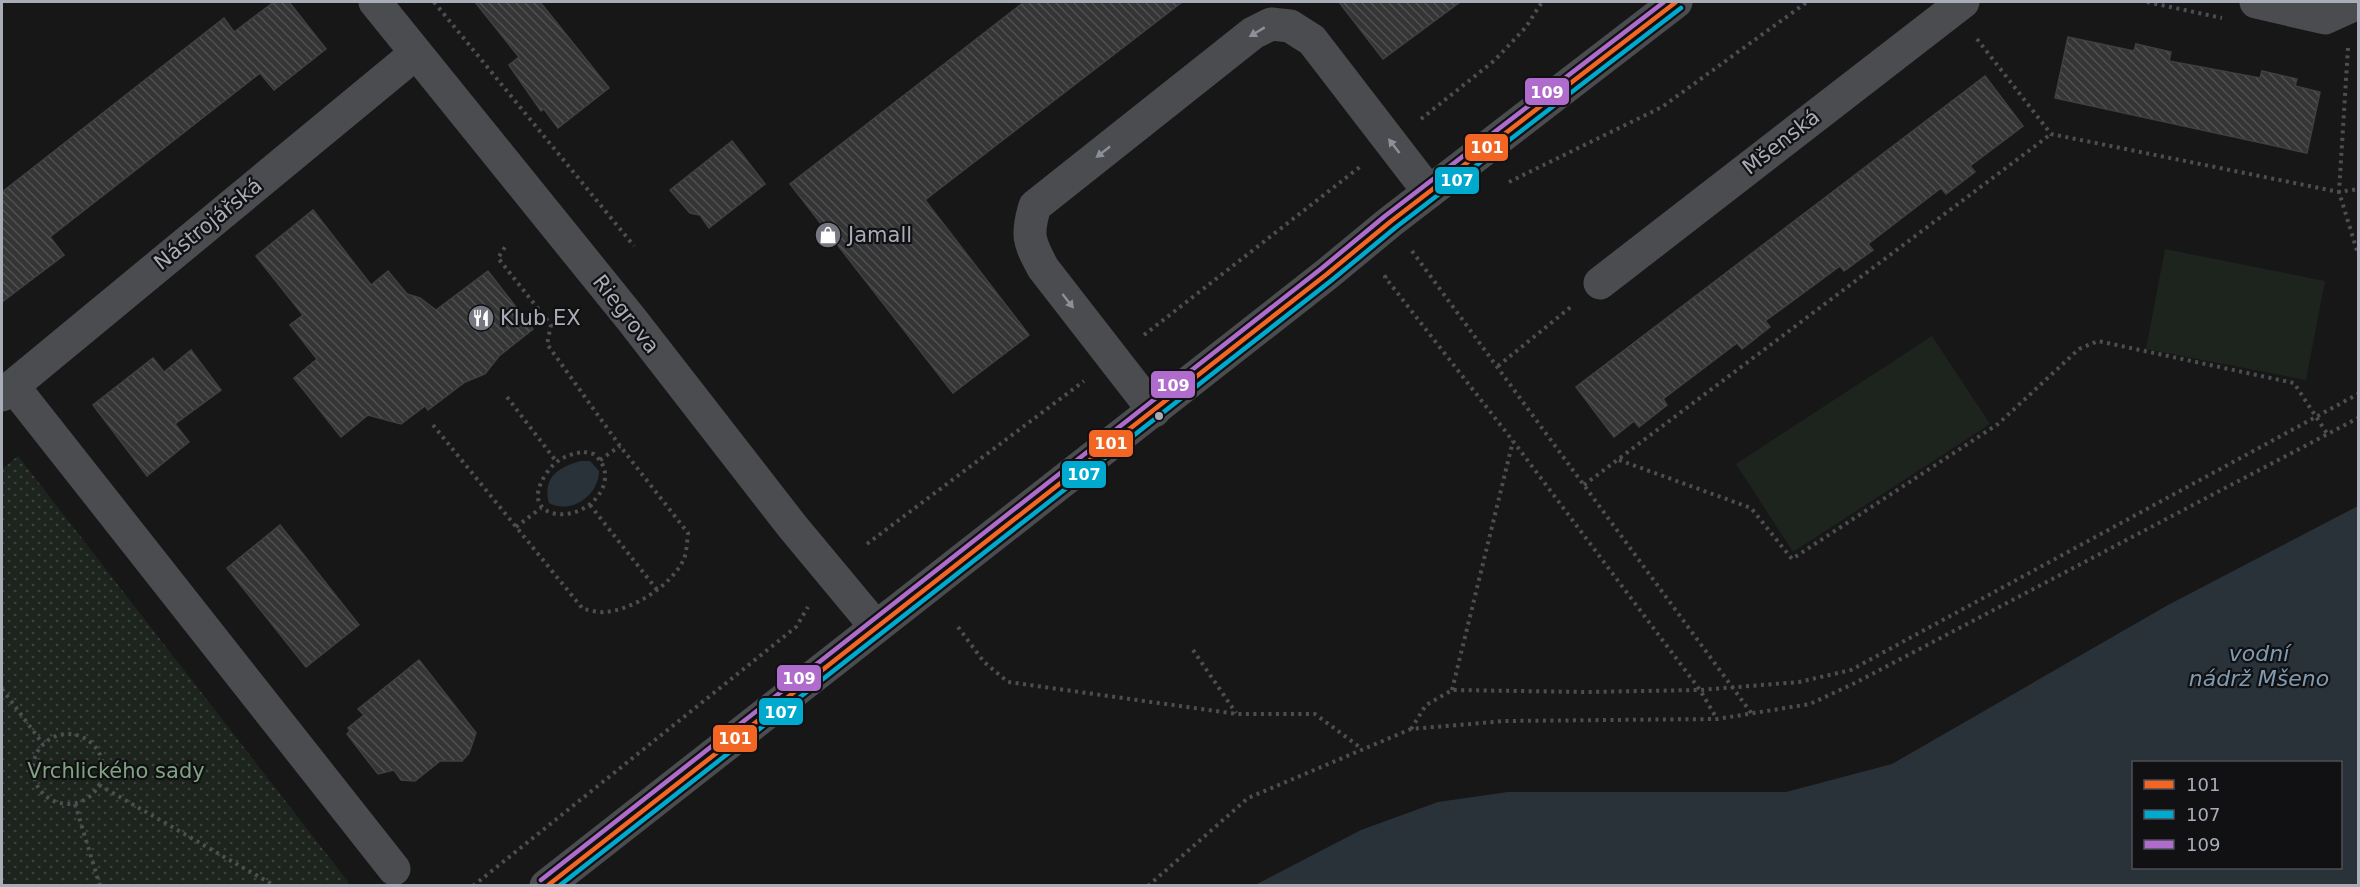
<svg xmlns="http://www.w3.org/2000/svg" width="2360" height="887" font-family="'DejaVu Sans',sans-serif">
	<style>
		.park { fill: url(#park-dots) }
		.pitch { fill: #1d241e }
		.water { fill: #2a3239; fill-rule: evenodd }
		.building { fill: url(#building-back-hatch); stroke: #3f4043; stroke-width: 1.5 }
		.lines { fill: none; stroke-linecap: round; stroke-linejoin: round }
		.path { stroke: #4d4e52; stroke-width: 4; stroke-dasharray: 3 4.5; stroke-linecap: butt }
		.minor { stroke: #4b4c50; stroke-width: 33 }
		.tertiary { stroke: #4b4c50; stroke-width: 33 }
		.bus-1-casing { stroke: #111113; stroke-width: 9 }
		.bus-2-casing { stroke: #111113; stroke-width: 9 }
		.bus-3-casing { stroke: #111113; stroke-width: 9 }
		.bus-1 { stroke: #f26522; stroke-width: 4.5 }
		.bus-2 { stroke: #00a9ce; stroke-width: 4.5 }
		.bus-3 { stroke: #b06ccc; stroke-width: 4.5 }
		.oneway { fill: #8c9099 }
		.bus-dot { fill: #a8adb8; stroke: #111113; stroke-width: 2 }
		.labels { text-anchor: middle; stroke-width: 4.5; stroke-linejoin: round; paint-order: stroke }
		.street-label { font-size: 21px; fill: #a8adb8; stroke: #111113 }
		.poi-label { font-size: 21px; fill: #a8adb8; stroke: #111113; text-anchor: start }
		.park-label { font-size: 21px; fill: #7fa381; stroke: #111113 }
		.water-label { font-size: 22px; font-style: italic; fill: #7f9bb3; stroke: #111113 }
		.line-badge { stroke: #111113; stroke-width: 2 }
		.badge-label { font-size: 16px; text-anchor: middle; font-weight: bold; fill: #fff }
	</style>
	<defs>
		<pattern id="park-dots" width="8" height="8" patternUnits="userSpaceOnUse" patternTransform="scale(1.5)"><rect width="8" height="8" fill="#1d241e"/><path d="M2 2h.1M6 6h.1" fill="none" stroke="#3b413d" stroke-width="1.8" stroke-linecap="round"/></pattern>
		<pattern id="building-back-hatch" width="6" height="6" patternUnits="userSpaceOnUse" patternTransform="scale(1.5)"><rect width="6" height="6" fill="#353536"/><path d="M-1 5l2 2M0 0l6 6M5-1l2 2" fill="none" stroke="#4f5051"/></pattern>
	</defs>
	<rect width="100%" height="100%" fill="#171717"/>
	<!-- park -->
	<path class="park" d="M18,456L349,883L346,886L2,885V469Z"/>
	<!-- pitch -->
	<g class="pitch">
		<path d="M2165,249L2325,281L2306,380L2146,349Z"/>
		<path d="M1932,336L1990,424L1793,552L1736,464Z"/>
	</g>
	<!-- water -->
	<g class="water">
		<path d="M581,461H590L599,471C599,495 571,515 549,503C542,478 558,467 581,461Z"/>
		<path d="M2358,506V885H1255L1361,830L1438,802L1508,792H1786L1892,764L2168,605ZM2134,762H2340V868H2134Z"/>
	</g>
	<!-- building -->
	<g class="building">
		<path d="M274,2H289L326,49L274,90L260,73L50,237L64,255L2,302V192L224,18L234,32Z"/>
		<path d="M475,2H540L609,88L558,128L544,109L541,111L509,65L519,57Z"/>
		<path d="M1024,2H1182L925,200L1029,335L953,393L790,184Z"/>
		<path d="M1339,2H1460L1383,59Z"/>
		<path d="M2068,37L2134,51L2136,44L2171,52L2169,61L2260,78L2262,71L2297,79L2295,86L2320,92L2307,153L2055,98Z"/>
		<path d="M1985,76L2023,126L1970,166L1975,172L1946,194L1941,188L1868,244L1873,250L1844,271L1840,266L1765,321L1770,327L1742,349L1737,343L1663,399L1667,405L1639,427L1634,421L1614,437L1576,387Z"/>
		<path d="M732,141L765,184L709,228L700,215L690,213L670,190Z"/>
		<path d="M313,210L371,285L388,271L407,294L420,298L436,310L488,271L533,329L499,356L485,374L465,382L428,410L425,406L401,424L368,415L341,437L294,378L317,359L290,325L303,315L256,256Z"/>
		<path d="M191,350L221,390L175,424L189,442L147,476L93,405L153,358L164,372Z"/>
		<path d="M280,525L359,625L306,667L227,568Z"/>
		<path d="M419,660L476,733L469,753L462,761H440L415,781L401,780L394,770L378,774L347,734L350,731L348,728L364,715L358,709Z"/>
	</g>
	<g class="lines">
		<!-- path -->
		<g class="path">
			<path d="M434,2L634,246"/>
			<path d="M2147,2L2222,18"/>
			<path d="M1977,39L2051,134L2339,192L2358,189"/>
			<path d="M2348,48L2339,192L2358,254"/>
			<path d="M1421,119L1495,60L1526,27L1542,2"/>
			<path d="M1509,182L1662,107L1807,2"/>
			<path d="M1412,251L1752,714"/>
			<path d="M1387,276L1385,277L1513,441L1700,690L1717,719"/>
			<path d="M1144,335L1361,166"/>
			<path d="M1498,366L1572,306"/>
			<path d="M507,397L556,461"/>
			<path d="M433,425L583,609C590,610 599,613 606,612C634,609 670,586 683,561C687,553 687,541 688,533L620,446L547,344L551,325L498,258L505,247"/>
			<path d="M584,452L594,454C604,463 608,474 603,487C586,528 514,522 546,474C555,460 567,454 584,452Z"/>
			<path d="M600,460L620,446"/>
			<path d="M1619,460L1751,508L1792,559L1998,424L2079,349L2098,341L2294,383L2328,435"/>
			<path d="M1584,485L2051,134"/>
			<path d="M590,505L658,591"/>
			<path d="M516,527L541,508"/>
			<path d="M867,544L1084,381"/>
			<path d="M958,627L984,662L1008,682L1237,714H1315L1361,748"/>
			<path d="M1193,650L1236,713"/>
			<path d="M2,689L43,744"/>
			<path d="M1452,690L1513,441"/>
			<path d="M1411,729L1426,705L1452,690L1586,692L1700,690L1799,682L1851,670L2358,394"/>
			<circle cx="68" cy="769" r="35"/>
			<path d="M99,785L275,886"/>
			<path d="M75,804L100,886"/>
			<path d="M473,886L796,627L808,607"/>
			<path d="M1148,886L1248,798L1411,729L1505,721L1717,719L1810,704L1855,683L2358,418"/>
		</g>
		<!-- minor -->
		<g class="minor">
			<path d="M2256,2L2325,18L2358,3"/>
			<path d="M1600,283L1963,2"/>
			<path d="M13,386L394,869"/>
			<path d="M2,395L415,54"/>
			<path d="M1154,411L1043,268C1029,242 1026,235 1035,206L1253,33L1271,24L1290,26L1312,40L1429,192"/>
		</g>
		<!-- tertiary -->
		<g class="tertiary">
			<path d="M375,2L632,320L792,526L876,627"/>
			<path d="M546,886L1327,274L1390,222L1676,2"/>
		</g>
		<defs>
			<path id="bus-1" d="M547,886L1327,274L1390,222L1676,2"/>
			<path id="bus-2" d="M559,886L1332,280L1395,228L1681,8"/>
			<path id="bus-3" d="M541,880L1322,268L1385,216L1664,2"/>
		</defs>
		<!-- bus-1 casing -->
		<use href="#bus-1" class="bus-1-casing"/>
		<!-- bus-2 casing -->
		<use href="#bus-2" class="bus-2-casing"/>
		<!-- bus-3 casing -->
		<use href="#bus-3" class="bus-3-casing"/>
		<!-- bus-1 -->
		<use href="#bus-1" class="bus-1"/>
		<!-- bus-2 -->
		<use href="#bus-2" class="bus-2"/>
		<!-- bus-3 -->
		<use href="#bus-3" class="bus-3"/>
	</g>
	<!-- one-way arrows -->
	<defs><path id="oneway-solid" d="M-6-.8H1V-3.2L6.5 0L1 3.2V.8H-6Z" transform="scale(1.5)"/></defs>
	<g class="oneway">
		<use href="#oneway-solid" transform="translate(1257 32) rotate(149)"/>
		<use href="#oneway-solid" transform="translate(1394 146) rotate(-128)"/>
		<use href="#oneway-solid" transform="translate(1103 152) rotate(142)"/>
		<use href="#oneway-solid" transform="translate(1068 301) rotate(52)"/>
	</g>
	<!-- icons -->
	<defs>
		<symbol id="shop-disc" viewBox="-11 -11 22 22"><circle r="9.5" fill="#757880" stroke="#111113"/><path d="M-5-2.5h2.3a2.7 3.5 0 0 1 5.4 0H5L5.5 6h-11ZM-1.5-2.5h3a1.5 2.3 0 0 0-3 0Z" fill="#fff"/></symbol>
		<symbol id="restaurant-disc" viewBox="-11 -11 22 22"><circle r="9.5" fill="#757880" stroke="#111113"/><path d="M-5-6h1v4h1v-4h1v4h1v-4h1v5L-1.5 .5V6h-2V.5L-5-1ZM5-6V6H3V1.5H1.5Q1.5-4 5-6Z" fill="#fff"/></symbol>
	</defs>
	<g fill-rule="evenodd">
		<use href="#shop-disc" x="813" y="220" width="30" height="30"/>
		<use href="#restaurant-disc" x="466" y="303" width="30" height="30"/>
	</g>
	<!-- markers -->
	<circle class="bus-dot" cx="1159" cy="416" r="5"/>
	<g class="labels">
		<!-- street labels -->
		<g class="street-label">
			<text transform="translate(1781 142) rotate(-38)" y="7">Mšenská</text>
			<text transform="translate(208 224) rotate(-39)" y="7">Nástrojářská</text>
			<text transform="translate(626 314) rotate(52)" y="7">Riegrova</text>
		</g>
		<!-- poi labels -->
		<g class="poi-label">
			<text x="848" y="242">Jamall</text>
			<text x="500" y="325">Klub EX</text>
		</g>
		<!-- park labels -->
		<g class="park-label">
			<text x="116" y="778">Vrchlického sady</text>
		</g>
		<!-- water labels -->
		<g class="water-label">
			<text x="2259" y="661">vodní<tspan x="2259" dy="25">nádrž Mšeno</tspan></text>
		</g>
	</g>
	<g class="line-badge">
		<rect x="1524" y="77" width="46" height="29" rx="6" fill="#b06ccc"/>
		<rect x="1464" y="133" width="45" height="29" rx="6" fill="#f26522"/>
		<rect x="1434" y="166" width="46" height="29" rx="6" fill="#00a9ce"/>
		<rect x="1150" y="370" width="46" height="29" rx="6" fill="#b06ccc"/>
		<rect x="1088" y="429" width="46" height="29" rx="6" fill="#f26522"/>
		<rect x="1061" y="460" width="46" height="29" rx="6" fill="#00a9ce"/>
		<rect x="776" y="664" width="46" height="28" rx="6" fill="#b06ccc"/>
		<rect x="758" y="697" width="46" height="29" rx="6" fill="#00a9ce"/>
		<rect x="712" y="724" width="46" height="29" rx="6" fill="#f26522"/>
	</g>
	<g class="badge-label">
		<text x="1547" y="98">109</text>
		<text x="1487" y="153">101</text>
		<text x="1457" y="186">107</text>
		<text x="1173" y="391">109</text>
		<text x="1111" y="449">101</text>
		<text x="1084" y="480">107</text>
		<text x="799" y="684">109</text>
		<text x="781" y="718">107</text>
		<text x="735" y="744">101</text>
	</g>
	<!-- border -->
	<rect width="2360" height="887" fill="none" stroke="#a8adb8" stroke-width="6"/>
	<!-- legend -->
	<rect x="2132" y="761" width="210" height="108" fill="#111113" stroke="#4d4f55" stroke-width="1.5"/>
	<rect x="2144" y="780" width="30" height="9" fill="#f26522" stroke="#4d4f55" stroke-width="1.5"/>
	<text x="2186" y="791" font-size="18" fill="#a8adb8">101</text>
	<rect x="2144" y="810" width="30" height="9" fill="#00a9ce" stroke="#4d4f55" stroke-width="1.5"/>
	<text x="2186" y="821" font-size="18" fill="#a8adb8">107</text>
	<rect x="2144" y="840" width="30" height="9" fill="#b06ccc" stroke="#4d4f55" stroke-width="1.5"/>
	<text x="2186" y="851" font-size="18" fill="#a8adb8">109</text>
</svg>
